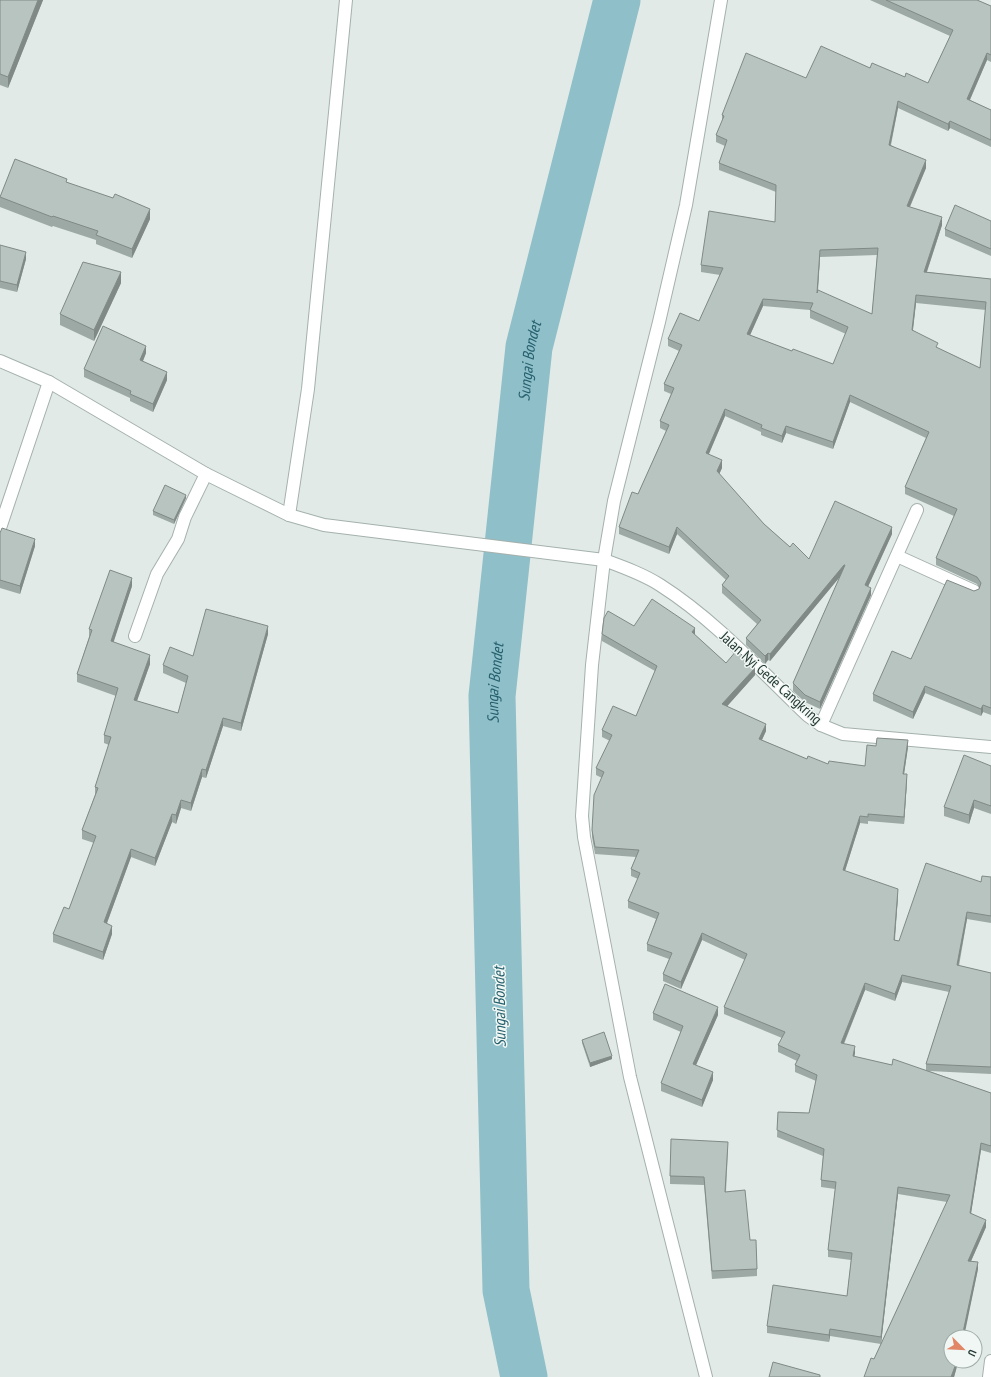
<svg xmlns="http://www.w3.org/2000/svg" width="991" height="1377" font-family="'PT Sans Narrow',sans-serif">
	<style>
		.lines { fill: none; stroke-linecap: round; stroke-linejoin: round }
		.river { stroke: #8fbfc9; stroke-width: 47 }
		.minor-casing { stroke: #a4b1ad; stroke-width: 14 }
		.minor { stroke: #fff; stroke-width: 12 }
		.wall { fill: #9da9a4; fill-rule: evenodd }
		.shaded-wall { fill: #808986 }
		.building { fill: #b7c4bf; stroke: #808986; fill-rule: evenodd }
		.labels { text-anchor: middle; stroke-width: 3; stroke-linejoin: round; paint-order: stroke }
		.street-label { font-size: 15px; fill: #233833; stroke: #f1f7f4 }
		.water-label { font-size: 16px; font-style: italic; fill: #25606d; stroke: #f1f7f4 }
	</style>
	<rect width="100%" height="100%" fill="#e1eae6"/>
	<g class="lines">
		<!-- river -->
		<path class="river" id="s1" d="M524,1377L506,1290L492,696L529,347L617,0"/>
		<defs>
			<g id="minor">
				<path d="M0,361L49,382L206,474L289,515L324,525L604,560C623,567 643,574 660,585C715,620 761,671 807,715L821,725L843,734L991,747"/>
				<path d="M289,515L308,389L346,0"/>
				<path d="M0,528L49,382"/>
				<path d="M897,556L974,591"/>
				<path d="M135,636L157,574L178,539L185,517L206,474"/>
				<path d="M821,725L917,510"/>
				<path d="M706,1377L630,1077L584,837L582,816L592,665L604,560L614,501L659,322L686,205L721,0"/>
				<path d="M989,1377L991,1361"/>
			</g>
		</defs>
		<!-- minor casing -->
		<use href="#minor" class="minor-casing"/>
		<!-- minor -->
		<use href="#minor" class="minor"/>
	</g>
	<!-- wall -->
	<g class="wall">
		<path d="M0,0H43L8,88L0,85Z"/>
		<path d="M870,0H977L991,6V62L987,60L970,100L991,110V147L950,128L948,131L898,108L891,145L926,168L910,207L942,225L927,272L991,279V715L983,712L981,716L925,693L913,719L873,701V694L911,659L974,591L979,589V588L977,584L936,565V558L954,516L905,494V487L926,438L850,402L833,449L786,433L782,443L761,435V432L725,416L708,455L722,468L719,474L764,524L790,547L809,559L892,534L868,587L871,595L820,709L805,702L793,691V683L841,575L770,661L768,660L765,664L746,645V638L757,624L722,593V585L726,580L677,534L669,554L619,534V527L638,494L666,431L660,428V421L671,394L664,391V384L679,351L668,346V339L699,321L720,275L701,272V265L775,222L776,192L719,170V163L725,146L716,142V135L722,122V115L806,78L870,68L928,83L950,36ZM877,255L872,314L818,292L820,257ZM916,303L986,310L980,368L938,348L913,330ZM763,306L810,310V318L846,334L833,364L792,351L750,335Z"/>
		<path d="M67,182L150,219L132,258L96,244V240L53,226L52,227L0,207V197Z"/>
		<path d="M991,221V256L945,236V229Z"/>
		<path d="M0,245L26,259L17,292L0,288Z"/>
		<path d="M121,283L94,341L60,325V314Z"/>
		<path d="M146,353L143,361L167,380L153,412L130,401V398L84,377V369Z"/>
		<path d="M186,498L174,524L153,515V511Z"/>
		<path d="M0,533L35,546L20,594L0,588Z"/>
		<path d="M132,586L113,642L150,664L137,701L178,713L186,683L163,673V665L268,634L241,731L223,726L206,778L202,777L191,811L181,808L176,824L172,822L155,866L131,857L107,923L112,934L103,960L53,942V934L69,909L94,843L82,839V830L95,795V787L109,745L104,743V735L116,696L77,682V674L89,637V629Z"/>
		<path d="M634,626L695,635L726,663L755,675L727,706L766,731L762,740L807,759L828,764L865,766L876,746L908,747L904,774L907,781L904,824L868,821V824L860,823L845,871L898,896L895,940L899,941L981,882L991,877V923L967,919L959,966L991,973V1074L929,1071L991,1093V1153L981,1150L971,1213L986,1227L971,1261L978,1269L956,1370L954,1377H864L874,1359L947,1202L898,1194L881,1344L830,1336L829,1342L767,1333V1326L847,1296L851,1260L828,1257V1250L835,1189L821,1187V1180L823,1156L777,1137L778,1112L809,1113L816,1081L795,1072V1065L797,1061L778,1052V1045L782,1038L724,1014V1007L745,960L702,940L681,989L663,981V974L669,959L647,951V944L656,919L628,908V901L638,879L631,876V869L636,857L595,854L592,837V830L602,778L596,775V768L610,741L602,737V730L636,716L655,671L602,641V634ZM902,982L949,992L926,1064V1070L892,1065L854,1057L855,1053L844,1044L865,990L895,1001Z"/>
		<path d="M991,766V814L974,808L969,824L944,816V807Z"/>
		<path d="M653,1013L718,1015L696,1065L713,1080L702,1107L661,1091V1083L681,1032L653,1020Z"/>
		<path d="M582,1040L612,1059L590,1067L582,1043Z"/>
		<path d="M728,1149L726,1192L750,1240L757,1269V1276L712,1279L704,1185L670,1184V1176Z"/>
	</g>
	<!-- shaded-wall -->
	<g class="shaded-wall">
		<path d="M38,0H43L8,88V77Z"/>
		<path d="M987,53V60L967,106V99Z"/>
		<path d="M898,101V108L889,152V145Z"/>
		<path d="M950,121V128L948,131V124Z"/>
		<path d="M926,160V168L907,213V206Z"/>
		<path d="M150,209V219L132,258V249Z"/>
		<path d="M942,217V225L924,280V272Z"/>
		<path d="M820,250V257L817,300V293Z"/>
		<path d="M26,252V259L17,292V285Z"/>
		<path d="M121,272V283L94,341V330Z"/>
		<path d="M916,295V303L912,337V330Z"/>
		<path d="M763,299V306L747,342V334Z"/>
		<path d="M146,346V353L140,368V360Z"/>
		<path d="M167,372V380L153,412V404Z"/>
		<path d="M850,395V402L833,449V442Z"/>
		<path d="M725,409V416L706,461V453Z"/>
		<path d="M786,426V433L782,443V436Z"/>
		<path d="M722,460V468L717,479V471Z"/>
		<path d="M186,495V498L174,524V520Z"/>
		<path d="M677,527V534L669,554V547Z"/>
		<path d="M892,527V534L865,593V585Z"/>
		<path d="M35,539V546L20,594V586Z"/>
		<path d="M844,565V572L770,661V654Z"/>
		<path d="M132,578V586L111,650V641Z"/>
		<path d="M871,588V595L820,709V702Z"/>
		<path d="M268,626V634L241,731V723Z"/>
		<path d="M695,628V635L692,632Z"/>
		<path d="M768,653V660L765,664V656Z"/>
		<path d="M150,655V664L134,709V700Z"/>
		<path d="M755,668V675L722,712V704Z"/>
		<path d="M925,686V693L913,719V712Z"/>
		<path d="M983,705V712L981,716V709Z"/>
		<path d="M223,718V726L206,778V770Z"/>
		<path d="M766,724V731L759,746V739Z"/>
		<path d="M908,740V747L903,781V774Z"/>
		<path d="M202,769V777L191,811V803Z"/>
		<path d="M907,774V781L904,824V817Z"/>
		<path d="M181,800V808L176,824V815Z"/>
		<path d="M974,800V808L969,824V815Z"/>
		<path d="M172,814V822L155,866V858Z"/>
		<path d="M860,816V823L843,877V870Z"/>
		<path d="M131,849V857L104,931V922Z"/>
		<path d="M898,889V896L894,947V940Z"/>
		<path d="M967,912V919L957,972V965Z"/>
		<path d="M112,926V934L103,960V952Z"/>
		<path d="M702,933V940L681,989V982Z"/>
		<path d="M902,975V982L895,1001V994Z"/>
		<path d="M865,983V990L841,1050V1043Z"/>
		<path d="M718,1007V1015L693,1072V1064Z"/>
		<path d="M855,1046V1053L853,1063V1056Z"/>
		<path d="M612,1056V1059L590,1067V1063Z"/>
		<path d="M713,1072V1080L702,1107V1100Z"/>
		<path d="M981,1143V1150L970,1220V1213Z"/>
		<path d="M898,1187V1194L881,1344V1337Z"/>
		<path d="M986,1220V1227L968,1268V1261Z"/>
		<path d="M978,1262V1269L964,1337H962Z"/>
		<path d="M830,1329V1336L829,1342V1335Z"/>
		<path d="M957,1361H958L956,1370L954,1377H951Z"/>
	</g>
	<!-- building -->
	<g class="building">
		<path d="M0,0H38L8,77L0,74Z"/>
		<path d="M886,0H977L991,6V55L987,53L967,99L991,110V140L950,121L948,124L898,101L889,145L926,160L907,206L942,217L924,272L991,279V708L983,705L981,709L925,686L913,712L873,694L892,651L911,659L947,580L974,591L979,589L981,583L977,577L936,558L957,509L905,487L929,432L850,395L833,442L786,426L782,436L761,428L762,425L725,409L706,453L722,460L717,471L764,524L790,547L793,543L809,559L835,501L892,527L865,585L871,588L820,702L805,695L793,683L845,565H844L770,654L768,653L765,656L746,638L761,620L722,585L729,576L677,527L669,547L619,527L632,492L638,494L669,425L660,421L674,388L664,384L682,345L668,339L680,313L699,321L723,268L701,265L709,211L775,222L776,185L719,163L727,140L716,135L724,116L722,115L746,53L806,78L821,46L870,68L872,63L905,77L906,73L928,83L953,30ZM878,248L872,314L818,290L817,293L820,250ZM916,295L986,302L980,368L936,347L938,343L912,330ZM763,299L813,303L810,310L848,327L833,364L793,349L792,351L747,334Z"/>
		<path d="M15,159L67,179L66,182L113,198L115,194L150,209L132,249L96,235L98,231L53,216L52,217L0,197Z"/>
		<path d="M955,205L991,221V249L945,229Z"/>
		<path d="M0,245L26,252L17,285L0,281Z"/>
		<path d="M83,262L121,272L94,330L60,314Z"/>
		<path d="M103,326L146,346L140,360L167,372L153,404L130,394L131,391L84,369Z"/>
		<path d="M165,485L186,495L174,520L153,511Z"/>
		<path d="M2,528L35,539L20,586L0,580V533Z"/>
		<path d="M110,570L132,578L111,641L150,655L134,700L178,713L188,676L163,665L170,647L193,656L206,609L268,626L241,723L223,718L206,770L202,769L191,803L181,800L176,815L172,814L155,858L131,849L104,922L112,926L103,952L53,934L64,907L69,909L96,836L82,830L98,788L95,787L111,737L104,735L118,688L77,674L92,630L89,629Z"/>
		<path d="M652,599L695,628L692,632L726,663L737,650L755,668L722,704L766,724L759,739L807,759L808,756L828,764L829,761L865,766L867,745L876,746L877,738L908,740L903,774H907L904,817L868,814V817L860,816L843,870L898,889L894,940L899,941L926,863L981,882L982,876L991,877V916L967,912L957,965L991,973V1067L926,1064L951,986L902,975L895,994L865,983L841,1043L855,1046L853,1056L892,1065L893,1059L991,1093V1146L981,1143L970,1213L986,1220L968,1261L978,1262L962,1337H951V1361H957L951,1377H864L871,1358L874,1359L950,1195L898,1187L881,1337L830,1329L829,1335L767,1326L773,1285L847,1296L852,1253L828,1250L836,1182L821,1180L824,1149L777,1130L778,1112L809,1113L817,1075L795,1065L800,1055L778,1045L785,1032L724,1007L747,954L702,933L681,982L663,974L672,953L647,944L659,913L628,901L640,873L631,869L639,850L595,847L592,830L594,795L604,772L596,768L612,735L602,730L613,706L636,716L657,666L602,634L604,618L608,611L634,626Z"/>
		<path d="M964,755L991,766V806L974,800L969,815L944,807Z"/>
		<path d="M665,984L718,1007L693,1064L713,1072L702,1100L661,1083L683,1026L653,1013Z"/>
		<path d="M604,1032L612,1056L590,1063L582,1040Z"/>
		<path d="M671,1139L728,1142L725,1192L745,1190L750,1240H756L757,1269L712,1271L704,1177L670,1176Z"/>
		<path d="M773,1362L820,1375V1377H769Z"/>
	</g>
	<g class="labels">
		<!-- street labels -->
		<g class="street-label">
			<text transform="translate(771 678) rotate(42)" y="5">Jalan Nyi Gede Cangkring</text>
		</g>
		<!-- water labels -->
		<g class="water-label">
			<text dy="6" stroke="none"><textPath href="#s1" startOffset="1020">Sungai Bondet</textPath></text>
			<text dy="6" stroke="none"><textPath href="#s1" startOffset="696">Sungai Bondet</textPath></text>
			<text transform="translate(499 1007) rotate(-91)" y="6">Sungai Bondet</text>
		</g>
	</g>
	<!-- north arrow -->
	<g transform="translate(963 1349) rotate(114)"><circle r="19" fill="#f1f7f4" stroke="#9faba7"/>
	<path d="M0-3L7 15L0 10L-7 15Z" fill="#e18667"/>
	<text y="-6" font-size="11" font-weight="bold" text-anchor="middle" fill="#233833">U</text>
	</g>
</svg>
